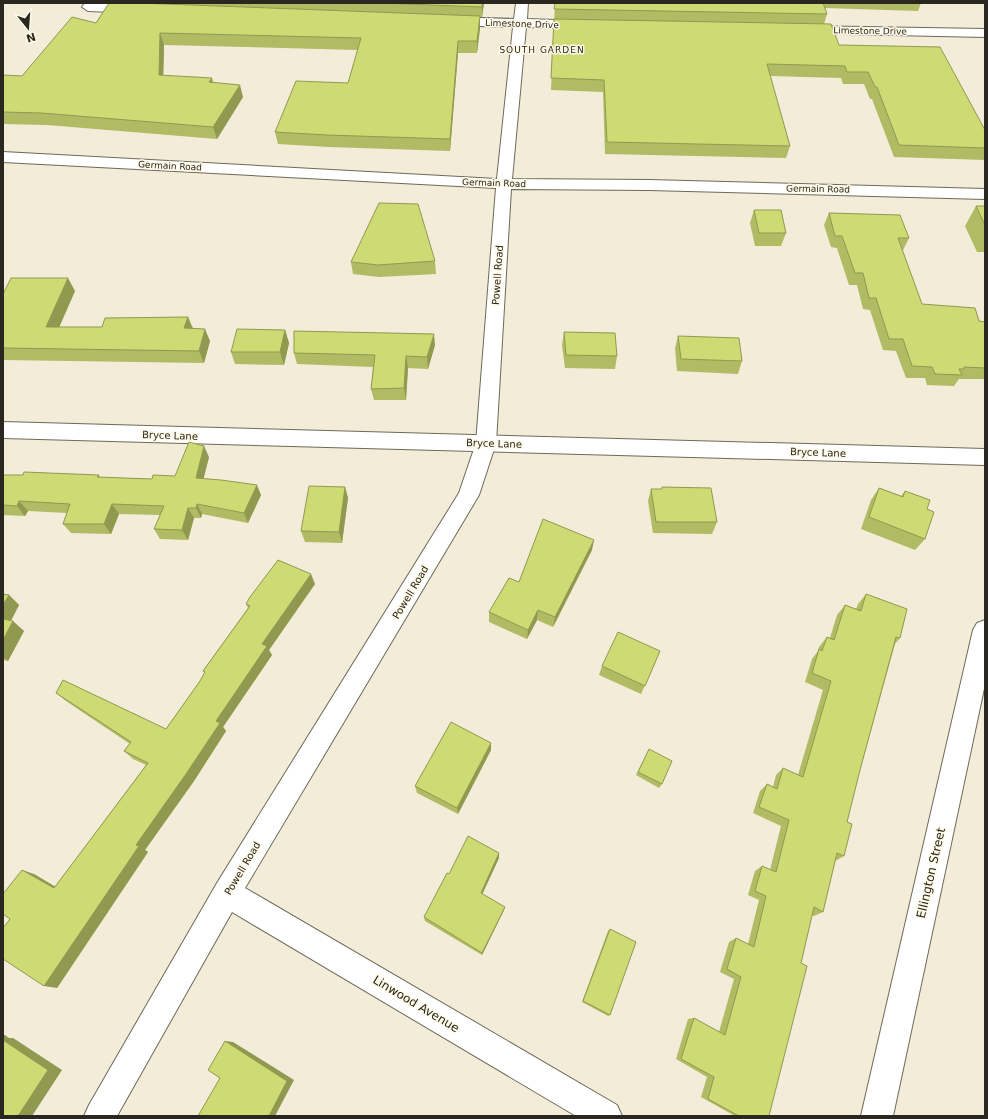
<svg xmlns="http://www.w3.org/2000/svg" width="988" height="1119" font-family="'DejaVu Sans',sans-serif">
	<style>
		.lines { fill: none; stroke-linecap: round; stroke-linejoin: round }
		.street-casing { stroke: #6e6958; stroke-width: 2 }
		.secondary-casing { stroke: #6e6958; stroke-width: 2 }
		.street { fill: #fff; fill-rule: evenodd }
		.secondary { fill: #fff; fill-rule: evenodd }
		.wall { fill: #b1bb63 }
		.shaded-wall { fill: #909950 }
		.building { fill: #ceda73; stroke: #909950 }
		.labels { text-anchor: middle; stroke-width: 3; stroke-linejoin: round; paint-order: stroke }
		.far-street-label { font-size: 9px; fill: #292720; stroke: #fff9e6 }
		.far-neighbourhood-label { font-size: 9px; letter-spacing: 1px; fill: #292720; stroke: #fff9e6 }
		.street-label { font-size: 10px; fill: #292720; stroke: #fff9e6 }
		.near-street-label { font-size: 12px; fill: #292720; stroke: #fff9e6 }
	</style>
	<rect width="100%" height="100%" fill="#f2ecd9"/>
	<g class="lines">
		<defs>
			<g id="street">
				<path d="M85,3L135,5L141,9L135,13L88,11L82,7Z"/>
				<path d="M516,3H528L527,19L583,21L589,25L583,29L526,27L512,179L649,180L985,189V199L649,190L511,189L496,443L479,495L245,888L617,1105L622,1116H576L232,912L117,1116H84L89,1105L217,883L459,493L476,443L496,188L3,162V152L497,179L513,27L450,25L444,21L450,17L514,19Z"/>
				<path d="M803,26L985,29V37L798,33L797,30Z"/>
				<path d="M985,620V684L893,1116H861L973,630L977,623Z"/>
			</g>
			<path id="secondary" d="M3,422L985,449V465L3,438Z"/>
		</defs>
		<!-- street casing -->
		<use href="#street" class="street-casing"/>
		<!-- secondary casing -->
		<use href="#secondary" class="secondary-casing"/>
		<!-- street -->
		<use href="#street" class="street"/>
		<!-- secondary -->
		<use href="#secondary" class="secondary"/>
	</g>
	<!-- wall -->
	<g class="wall">
		<path d="M109,3H484L482,17H480V28L477,53H458L450,151L329,147L278,144L275,132L348,83L358,50L164,45L163,76L213,82L243,97L217,139L47,125L3,124V75L22,76L96,23Z"/>
		<path d="M555,3H921L918,11L825,8L827,14L824,24L839,45L985,130V160L894,157L872,99H870L864,84H843L841,78L770,76L790,146L786,158L605,154L603,92L551,90Z"/>
		<path d="M976,206H985V252H977L965,226Z"/>
		<path d="M754,210L786,233L781,246H755L750,223Z"/>
		<path d="M829,213L909,238L903,250H902L922,304L979,321L985,322V379H959L954,386L927,385L925,378H906L896,351L883,350L870,310L863,309L857,285H849L837,248L831,247L824,225Z"/>
		<path d="M435,261L436,274L379,277L353,274L351,262Z"/>
		<path d="M75,291L59,327H102L188,317L193,328L210,341L204,363L3,360V294Z"/>
		<path d="M285,330L289,343L284,365L235,364L231,352Z"/>
		<path d="M564,332L617,356L615,369L565,368L562,345Z"/>
		<path d="M678,336L742,361L738,374L677,371L675,348Z"/>
		<path d="M435,345L428,369L408,368L406,400H374L371,389L373,367L297,364L294,353Z"/>
		<path d="M209,457L203,479L261,495L248,523L202,514L201,518H194L188,540L160,539L154,529L160,515L119,514L111,534L71,533L63,524L67,513L28,511L25,516L3,515V475H99L100,477L152,479L175,476Z"/>
		<path d="M345,487L348,498L342,543L305,542L301,531Z"/>
		<path d="M662,487L717,522L712,534L653,533L648,501L651,489H662Z"/>
		<path d="M879,488L901,496L905,491L927,509L925,539L915,550L861,529L871,500Z"/>
		<path d="M592,550L553,627L537,620L527,639L489,622V612L519,582Z"/>
		<path d="M315,584L269,650L272,655L223,727L226,731L194,781L145,850L148,852L57,988L10,919L34,874L55,887L146,765L133,759L124,751L130,744L66,701L56,693L166,729L200,681L205,673L203,671L248,608L246,604Z"/>
		<path d="M3,594L9,595L19,605L11,621L24,631L8,661L3,660Z"/>
		<path d="M866,594L900,638L895,644L860,770L847,822L844,856L835,861L823,912L814,916L812,915L801,963L769,1116H735L701,1097L707,1077L676,1059L688,1019L694,1018L719,1032L734,979L720,972L729,942L736,938L748,944L759,900L748,895L755,871L762,866L770,870L781,826L753,813L760,791L767,784L773,787L776,775L783,768L798,775L823,690L805,682L812,659L818,651L819,647L827,637L830,638L837,615L845,605L856,609L858,604Z"/>
		<path d="M656,661L641,694L599,675L602,666Z"/>
		<path d="M491,743V750L458,814L417,793L415,786Z"/>
		<path d="M649,749L662,784L659,788L636,775Z"/>
		<path d="M499,858L482,894L504,910L482,955L425,921L424,917L449,874Z"/>
		<path d="M610,929V1015L608,1016L582,1002L608,931Z"/>
	</g>
	<!-- shaded-wall -->
	<g class="shaded-wall">
		<path d="M482,3H484L482,17Z"/>
		<path d="M480,16V28L477,53V41Z"/>
		<path d="M160,33L164,45L163,87L159,75Z"/>
		<path d="M458,41V53L450,151V139Z"/>
		<path d="M212,78L215,90L209,82Z"/>
		<path d="M240,85L243,97L217,139L213,127Z"/>
		<path d="M68,278L75,291L54,339L46,327Z"/>
		<path d="M188,317L193,330L184,328Z"/>
		<path d="M205,329L210,341L204,363L199,351Z"/>
		<path d="M285,330L289,343L284,365L280,352Z"/>
		<path d="M434,334L435,345L428,369L427,357Z"/>
		<path d="M406,356L408,368L406,400L404,388Z"/>
		<path d="M204,446L209,457L201,489L196,478Z"/>
		<path d="M257,485L261,495L248,523L244,513Z"/>
		<path d="M345,487L348,498L342,543L339,532Z"/>
		<path d="M19,501L28,511L25,516L17,506Z"/>
		<path d="M112,504L119,514L111,534L104,524Z"/>
		<path d="M197,504L202,514L201,518L196,508Z"/>
		<path d="M188,508L194,518L188,540L182,530Z"/>
		<path d="M594,540L592,550L553,627L555,617Z"/>
		<path d="M311,574L315,584L269,650L272,655L223,727L226,731L194,781L145,850L148,852L57,988L44,986L136,845L216,721L262,644Z"/>
		<path d="M9,595L19,605L7,628L3,625V605Z"/>
		<path d="M538,610L537,620L527,639L528,630Z"/>
		<path d="M13,621L24,631L8,661L3,657V640Z"/>
		<path d="M491,743V750L458,814L457,808Z"/>
		<path d="M499,853V858L481,897V893Z"/>
		<path d="M22,870L34,874L66,893L54,888Z"/>
		<path d="M505,907L504,910L482,955V953Z"/>
		<path d="M3,1035H5L9,1038H13L62,1070L32,1116H18L3,1040Z"/>
		<path d="M225,1041L233,1042L294,1080L275,1116H269Z"/>
	</g>
	<!-- building -->
	<g class="building">
		<path d="M109,3H138L480,16L477,41H458L450,139L327,135L275,132L296,81L348,83L361,38L160,33L159,75L212,78L209,82L240,85L213,127L41,113L3,112V75L22,76L72,17L96,23Z"/>
		<path d="M381,3H482V7Z"/>
		<path d="M555,3H823L827,14L554,9Z"/>
		<path d="M554,19L831,24L839,45L940,47L985,130V148L899,145L877,87H875L868,72H847L845,66L767,64L790,146L607,142L604,80L551,78Z"/>
		<path d="M379,203L418,204L435,261L378,265L351,262Z"/>
		<path d="M976,206H985V225Z"/>
		<path d="M754,210H781L786,233H759Z"/>
		<path d="M829,213L900,215L909,238H898L922,304L975,308L979,321L985,322V368L964,367V369H959L962,375L935,374L932,367L912,366L903,339H889L876,298H869L863,273H855L842,236H835Z"/>
		<path d="M11,278H68L46,327H102L105,318L188,317L184,328L205,329L199,351L3,348V294Z"/>
		<path d="M237,329L285,330L280,352H231Z"/>
		<path d="M294,331L434,334L427,357L406,356L404,388L371,389L375,355L294,353Z"/>
		<path d="M564,332L615,333L617,356L566,355Z"/>
		<path d="M678,336L739,338L742,361L681,359Z"/>
		<path d="M189,442L204,446L196,478L221,480L257,485L244,513L197,504L196,508H188L182,530L154,529L164,506L112,504L104,524H63L70,504L19,501L17,506L3,505V475H23L24,472L99,475L97,477L152,479L153,475L175,476Z"/>
		<path d="M309,486L345,487L339,532L301,531Z"/>
		<path d="M662,487L711,488L717,522H656L651,489H662Z"/>
		<path d="M879,488L903,497L905,491L930,500L927,509L934,512L925,539L869,517Z"/>
		<path d="M543,519L594,540L555,617L538,610L528,630L489,612L509,578L519,582Z"/>
		<path d="M278,560L311,574L262,644L267,646L216,721L220,723L186,774L136,845L139,846L44,986L3,959V928L10,919L3,914V894L22,870L54,888L148,763L124,751L131,742L56,693L63,680L166,729L200,681L205,672L203,671L250,606L246,604L250,597Z"/>
		<path d="M3,594L9,595L3,605Z"/>
		<path d="M866,594L907,609L900,638L896,637L860,770L847,822L852,824L844,856L837,853L823,912L814,907L801,963L807,966L769,1116H739L708,1099L714,1077L681,1059L694,1018L725,1035L741,977L727,969L736,938L754,947L766,896L755,891L762,866L776,872L789,820L759,807L767,784L777,789L783,768L803,777L831,681L812,673L819,649L822,651L827,637L834,640L845,605L861,611Z"/>
		<path d="M3,619L13,621L3,640Z"/>
		<path d="M618,632L660,651L645,686L602,666Z"/>
		<path d="M451,722L491,743L457,808L415,786Z"/>
		<path d="M649,749L672,761L662,784L638,772Z"/>
		<path d="M468,836L499,853L481,893L505,907L482,953L424,917L447,873L449,874Z"/>
		<path d="M610,929L636,942L610,1015L583,1001Z"/>
		<path d="M3,1040L48,1070L18,1116H3Z"/>
		<path d="M225,1041L287,1081L269,1116H198L220,1078L208,1070Z"/>
	</g>
	<g class="labels">
		<!-- far-street labels -->
		<g class="far-street-label">
			<text transform="translate(522 24) rotate(2)" y="3">Limestone Drive</text>
			<text transform="translate(870 31) rotate(1)" y="3">Limestone Drive</text>
			<text transform="translate(170 166) rotate(3)" y="3">Germain Road</text>
			<text transform="translate(494 183) rotate(2)" y="3">Germain Road</text>
			<text transform="translate(818 189) rotate(1)" y="3">Germain Road</text>
		</g>
		<!-- far-neighbourhood labels -->
		<g class="far-neighbourhood-label">
			<text x="542" y="53">SOUTH GARDEN</text>
		</g>
		<!-- street labels -->
		<g class="street-label">
			<text transform="translate(497 275) rotate(-86)" y="4">Powell Road</text>
			<text transform="translate(170 435) rotate(2)" y="4">Bryce Lane</text>
			<text transform="translate(494 443) rotate(2)" y="4">Bryce Lane</text>
			<text transform="translate(818 452) rotate(2)" y="4">Bryce Lane</text>
			<text transform="translate(410 592) rotate(-59)" y="4">Powell Road</text>
			<text transform="translate(242 868) rotate(-59)" y="4">Powell Road</text>
		</g>
		<!-- near-street labels -->
		<g class="near-street-label">
			<text transform="translate(931 873) rotate(-77)" y="4">Ellington Street</text>
			<text transform="translate(416 1004) rotate(31)" y="4">Linwood Avenue</text>
		</g>
	</g>
	<!-- border -->
	<rect width="988" height="1119" fill="none" stroke="#292720" stroke-width="8"/>
	<!-- north arrow -->
	<g transform="translate(28 28) rotate(163)" stroke="#fff9e6" stroke-width="3" paint-order="stroke">
	<path d="M0-3L7 15L0 10L-7 15Z" fill="#292720"/>
	<text y="-6" font-size="11" font-weight="bold" text-anchor="middle" fill="#292720">N</text>
	</g>
</svg>
